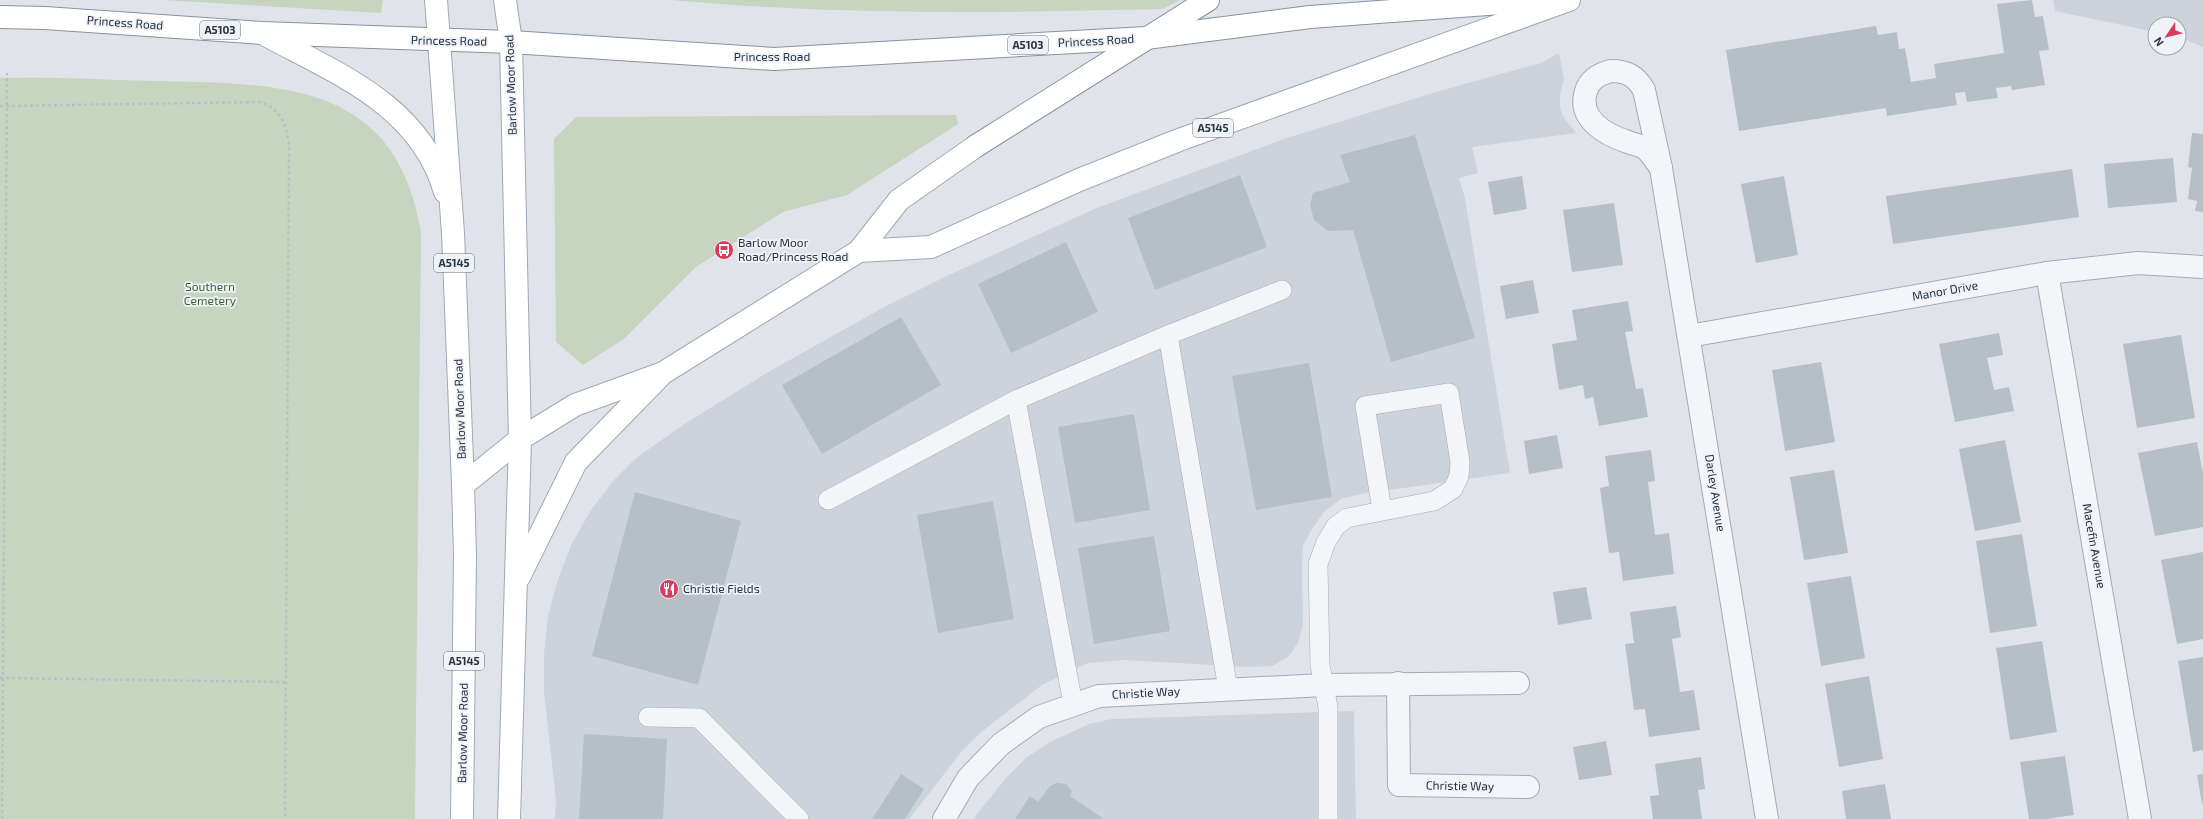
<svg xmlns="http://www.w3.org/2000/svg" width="2203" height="819" font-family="'Exo 2',sans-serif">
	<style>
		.built { fill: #cdd3dc }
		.green { fill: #c6d4c0 }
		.building { fill: #b6bec7 }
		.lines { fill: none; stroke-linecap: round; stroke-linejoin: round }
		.lane-casing { stroke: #a5abb4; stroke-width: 20 }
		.street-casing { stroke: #a5abb4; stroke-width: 24 }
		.primary-casing { stroke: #9ea9b6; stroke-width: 24 }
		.highway-casing { stroke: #8692a1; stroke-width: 24 }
		.path { stroke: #babfc5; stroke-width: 2.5; stroke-dasharray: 3 3; stroke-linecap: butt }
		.lane { stroke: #f3f5f8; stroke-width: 19 }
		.street { stroke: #f3f5f8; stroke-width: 22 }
		.primary { stroke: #fff; stroke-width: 22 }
		.highway { stroke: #fff; stroke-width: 22 }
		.labels { text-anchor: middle; stroke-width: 3.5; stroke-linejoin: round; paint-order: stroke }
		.shield { fill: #eff3f7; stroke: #636d78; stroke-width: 1 }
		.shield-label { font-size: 11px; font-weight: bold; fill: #273342 }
		.street-label { font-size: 12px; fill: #273342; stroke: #eff3f7 }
		.poi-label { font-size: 12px; fill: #273342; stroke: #eff3f7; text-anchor: start }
		.park-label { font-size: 12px; fill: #3e5f34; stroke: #eff3f7 }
	</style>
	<rect width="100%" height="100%" fill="#e0e4ea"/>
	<!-- built -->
	<g class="built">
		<path d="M2053,0H2203V47L2179,37V24H2155V32L2055,11Z"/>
		<path d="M1559,53L1564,79L1560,95V107L1564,118L1576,133L1472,147L1478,173L1459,178L1465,198L1510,473L1361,494L1341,499L1324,512L1312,529L1303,546L1302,568L1303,624L1298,643L1288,657L1272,666L1246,667L1125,660L1088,663L1042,685L980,733L962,751L909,819H555L556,801L544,692V654L548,616L558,579L572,543L591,510L614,480L636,458L686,423L770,371L886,306L951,274L1099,207L1284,139L1439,91L1541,63Z"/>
		<path d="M1354,711L1356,819H973L1006,778L1027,757L1050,742L1089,724L1112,719Z"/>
	</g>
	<!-- green -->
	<g class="green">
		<path d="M162,0H383L381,13Z"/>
		<path d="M671,0H1180L1163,9C999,13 834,15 671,0Z"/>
		<path d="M0,78C52,76 105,80 157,81C281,84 396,81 421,232L415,819H0Z"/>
		<path d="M956,115L958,124L847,195L783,212L696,267L625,338L583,365L556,342L554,139L576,117Z"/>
	</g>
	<!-- building -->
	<g class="building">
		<path d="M2032,0L2035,17L2043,16L2049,50L2039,51L2045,85L2012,90L2011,86L1996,88L1998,98L1967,102L1965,92L1955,93L1957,105L1887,116L1886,108L1739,131L1726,50L1876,26L1878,35L1897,32L1899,49L1905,48L1911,82L1936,78L1934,64L2004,53L1997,4Z"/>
		<path d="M2192,133L2203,134V212L2195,211L2197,201L2188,199L2192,168L2188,167Z"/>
		<path d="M1415,135L1475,338L1391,362L1353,230L1328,231L1314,220L1310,205L1313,193L1350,182L1340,155Z"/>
		<path d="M2173,158L2177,202L2108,208L2104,164Z"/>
		<path d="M2072,169L2079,217L1893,244L1886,196Z"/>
		<path d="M1240,175L1267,247L1155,290L1128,218Z"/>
		<path d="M1522,176L1527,209L1494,215L1488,182Z"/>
		<path d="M1784,176L1798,255L1756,263L1741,184Z"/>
		<path d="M1614,203L1623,265L1572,272L1563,210Z"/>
		<path d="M1066,242L1098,312L1011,353L978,284Z"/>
		<path d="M1533,280L1539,313L1506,319L1500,286Z"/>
		<path d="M1628,301L1633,331L1625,332L1636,389L1643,388L1648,417L1599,426L1593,397L1585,399L1583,385L1559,390L1552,344L1577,340L1572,310Z"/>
		<path d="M901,317L941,385L822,454L782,385Z"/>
		<path d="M1999,333L2003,355L1987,358L1994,390L2009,387L2014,411L1955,422L1939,344Z"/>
		<path d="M2181,335L2195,418L2137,428L2123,344Z"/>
		<path d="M1821,362L1835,442L1785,451L1772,370Z"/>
		<path d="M1309,363L1332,497L1256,510L1232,376Z"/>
		<path d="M1134,414L1150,510L1075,523L1058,427Z"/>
		<path d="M1557,435L1563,468L1529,474L1524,441Z"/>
		<path d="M2005,440L2021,522L1975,531L1959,449Z"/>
		<path d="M2197,442L2203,474V527L2155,536L2138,453Z"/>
		<path d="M1651,450L1655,481L1648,482L1655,535L1669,533L1674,574L1623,581L1619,552L1609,553L1600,488L1609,486L1605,456Z"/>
		<path d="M1834,470L1848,553L1804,560L1790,477Z"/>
		<path d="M635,492L741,521L698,685L592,656Z"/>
		<path d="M993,501L1014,619L938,633L917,515Z"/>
		<path d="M2022,534L2037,626L1990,633L1976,541Z"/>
		<path d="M1154,536L1170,631L1094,644L1078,548Z"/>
		<path d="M2203,552V639L2177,644L2161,560Z"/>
		<path d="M1851,576L1865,658L1821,666L1807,583Z"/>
		<path d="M1586,587L1592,619L1558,625L1553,592Z"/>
		<path d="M1676,606L1681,637L1672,639L1680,692L1694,690L1700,730L1649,737L1645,709L1634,710L1625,644L1634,643L1630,612Z"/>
		<path d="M2042,641L2057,732L2010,740L1996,648Z"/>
		<path d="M2203,657V750L2193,752L2178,661Z"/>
		<path d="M1869,676L1883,759L1839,767L1825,684Z"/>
		<path d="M584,734L667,739L663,819H579Z"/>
		<path d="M1606,741L1612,775L1579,780L1573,747Z"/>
		<path d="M2065,756L2074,815L2046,819H2029L2020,762Z"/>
		<path d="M1701,757L1705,789L1698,790L1702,819H1653L1650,796L1659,795L1655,764Z"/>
		<path d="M901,774L924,789L905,819H872Z"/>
		<path d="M2203,774V804H2202L2197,775Z"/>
		<path d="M1056,783L1066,784L1072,791L1070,796L1104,819H1015L1030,796L1038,802L1050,786Z"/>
		<path d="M1885,784L1891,819H1846L1842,791Z"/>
	</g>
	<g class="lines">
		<defs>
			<g id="lane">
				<path d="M1168,335L1228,689"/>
				<path d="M1016,400L1073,704"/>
				<path d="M828,500L1016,400L1168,335L1282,290"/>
				<path d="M648,717L699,718L799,819"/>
				<path d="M1328,819V707L1320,665L1318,564L1326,542L1336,526L1347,518L1434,501L1453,489L1459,476L1460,462L1449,393L1365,406L1382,510"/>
			</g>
			<g id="street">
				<path d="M1611,71C1627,71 1636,76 1644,90L1661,168C1656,162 1649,150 1643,147C1638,145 1633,144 1628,142C1606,135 1577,119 1586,91C1590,79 1599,74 1611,71Z"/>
				<path d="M1661,168L1767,819"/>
				<path d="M2047,273L2140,819"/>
				<path d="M1689,336L2047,273L2138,263L2203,267"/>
				<path d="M1398,683L1399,785L1528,787"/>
				<path d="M944,819L968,778L1001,744L1039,717L1099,696L1324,685L1518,683"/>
			</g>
			<g id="primary">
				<path d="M436,0L453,233L463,485L465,554L462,819"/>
				<path d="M505,0L511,42L520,439L509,819"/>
				<path d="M262,33C335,73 420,104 445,192"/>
				<path d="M859,251L931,247L1079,180L1179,140L1569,0"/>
				<path d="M463,485L520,439L575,405L663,373L859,251L899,200L976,146"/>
				<path d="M519,577L576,462L659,377"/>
			</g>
			<g id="highway">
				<path d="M0,17L45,18L262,33L511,42L774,59L1146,38L1310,17L1543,0"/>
				<path d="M976,146L1208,0"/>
			</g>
		</defs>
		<!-- lane casing -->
		<use href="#lane" class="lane-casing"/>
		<!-- street casing -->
		<use href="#street" class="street-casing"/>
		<!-- primary casing -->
		<use href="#primary" class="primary-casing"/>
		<!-- highway casing -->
		<use href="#highway" class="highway-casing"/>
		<!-- path -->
		<g class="path">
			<path d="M0,106L259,102C280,107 286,124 289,144L285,819"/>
			<path d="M0,678L286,682"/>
			<path d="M2,819L7,73"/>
		</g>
		<!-- lane -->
		<use href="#lane" class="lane"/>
		<!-- street -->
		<use href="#street" class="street"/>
		<!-- primary -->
		<use href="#primary" class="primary"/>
		<!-- highway -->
		<use href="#highway" class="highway"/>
	</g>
	<!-- icons -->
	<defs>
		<symbol id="bus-disc" viewBox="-11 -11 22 22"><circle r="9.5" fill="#d63d5e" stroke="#eff3f7"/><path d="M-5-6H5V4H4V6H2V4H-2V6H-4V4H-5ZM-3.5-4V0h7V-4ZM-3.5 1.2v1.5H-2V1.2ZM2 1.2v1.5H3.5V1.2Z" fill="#fff"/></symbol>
		<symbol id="restaurant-disc" viewBox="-11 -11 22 22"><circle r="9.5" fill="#d63d5e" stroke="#eff3f7"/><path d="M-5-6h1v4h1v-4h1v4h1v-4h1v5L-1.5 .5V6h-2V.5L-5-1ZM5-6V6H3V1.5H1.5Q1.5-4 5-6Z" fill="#fff"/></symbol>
	</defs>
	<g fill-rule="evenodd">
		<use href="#bus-disc" x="713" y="239" width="22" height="22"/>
		<use href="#restaurant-disc" x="658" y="578" width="22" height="22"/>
	</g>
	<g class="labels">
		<!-- shield labels -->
		<g class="shield">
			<rect x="200" y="21" width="40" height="18" rx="3"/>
			<rect x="1008" y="36" width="40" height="18" rx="3"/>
			<rect x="1193" y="119" width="40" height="18" rx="3"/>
			<rect x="434" y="254" width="40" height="18" rx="3"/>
			<rect x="444" y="652" width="40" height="18" rx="3"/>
		</g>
		<g class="shield-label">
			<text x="220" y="34">A5103</text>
			<text x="1028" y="49">A5103</text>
			<text x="1213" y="132">A5145</text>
			<text x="454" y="267">A5145</text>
			<text x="464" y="665">A5145</text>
		</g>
		<!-- street labels -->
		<g class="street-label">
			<text transform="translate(125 23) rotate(4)" y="4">Princess Road</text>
			<text transform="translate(449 41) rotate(1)" y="4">Princess Road</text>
			<text transform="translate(1096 41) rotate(-3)" y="4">Princess Road</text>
			<text x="772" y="61">Princess Road</text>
			<text transform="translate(511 85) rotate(-92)" y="4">Barlow Moor Road</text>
			<text transform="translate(1945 291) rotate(-10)" y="4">Manor Drive</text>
			<text transform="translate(460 409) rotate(-92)" y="4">Barlow Moor Road</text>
			<text transform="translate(1715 493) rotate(81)" y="4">Darley Avenue</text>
			<text transform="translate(2094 546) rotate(80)" y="4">Macefin Avenue</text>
			<text transform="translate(1146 693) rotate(-3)" y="4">Christie Way</text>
			<text transform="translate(463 733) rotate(-89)" y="4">Barlow Moor Road</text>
			<text transform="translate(1460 786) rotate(1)" y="4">Christie Way</text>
		</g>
		<!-- poi labels -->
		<g class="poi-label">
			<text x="738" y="247">Barlow Moor<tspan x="738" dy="14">Road/Princess Road</tspan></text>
			<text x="683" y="593">Christie Fields</text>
		</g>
		<!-- park labels -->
		<g class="park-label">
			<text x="210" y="291">Southern<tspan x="210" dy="14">Cemetery</tspan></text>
		</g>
	</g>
	<!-- north arrow -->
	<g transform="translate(2167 36) rotate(235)"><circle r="19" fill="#eff3f7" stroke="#9fa6af"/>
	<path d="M0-3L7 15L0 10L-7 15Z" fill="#d63d5e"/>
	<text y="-6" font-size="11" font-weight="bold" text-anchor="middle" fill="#273342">N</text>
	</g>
</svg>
